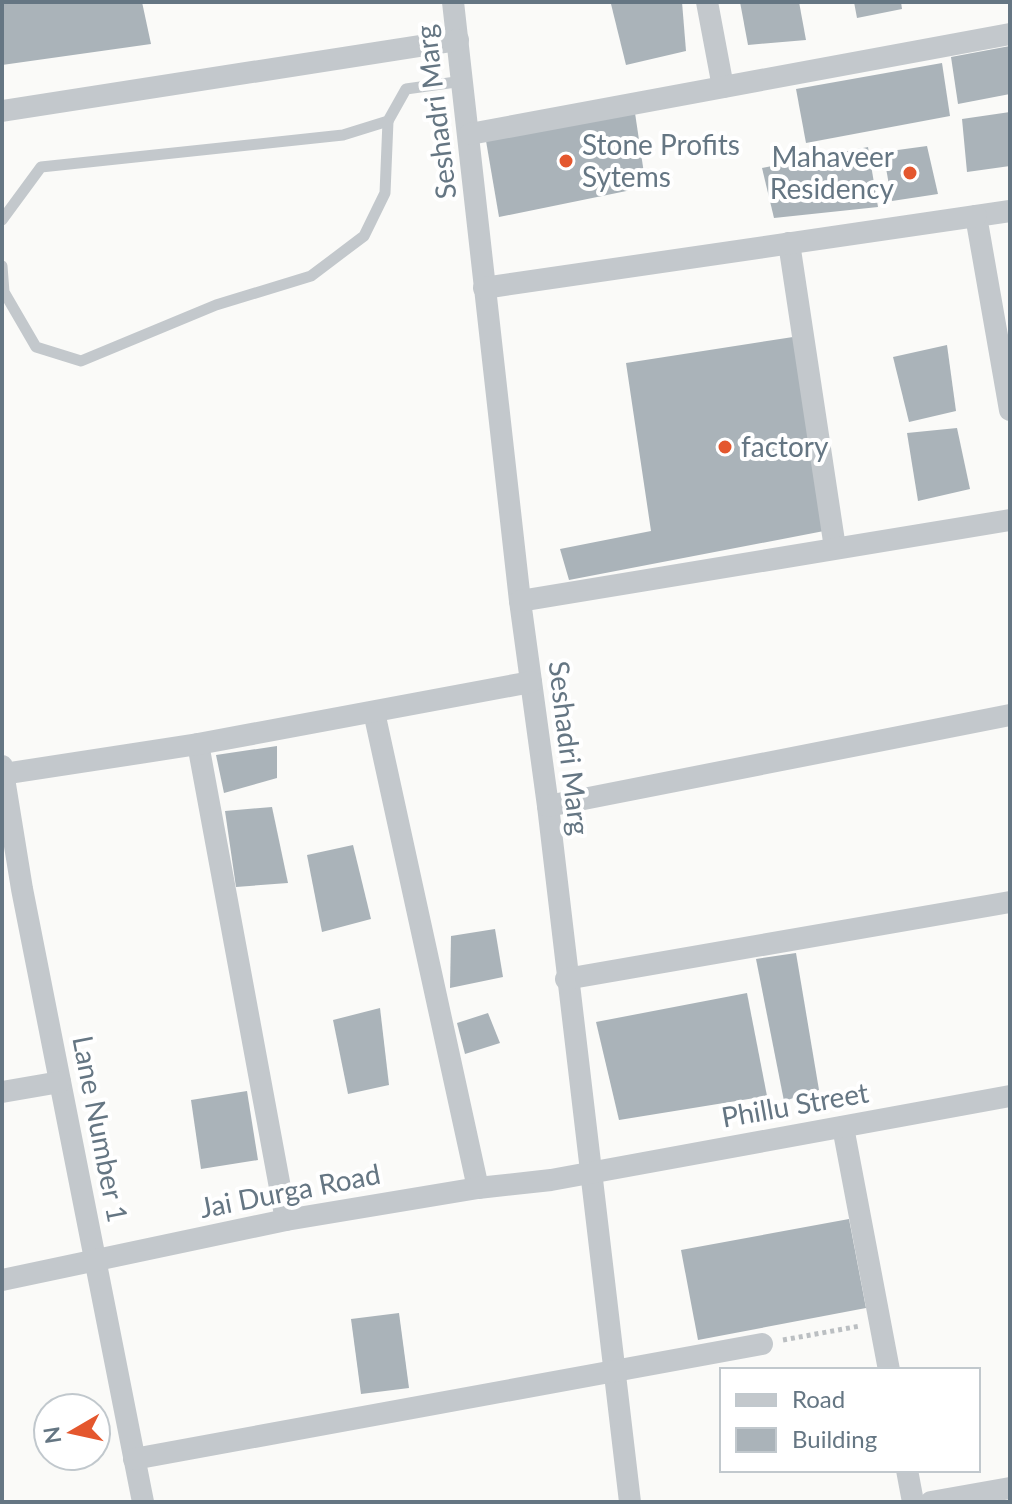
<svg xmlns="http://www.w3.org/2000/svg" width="1012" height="1504" font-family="Lato,sans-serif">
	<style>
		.building { fill: #aab3b9 }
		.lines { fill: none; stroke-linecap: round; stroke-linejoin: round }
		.path { stroke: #bbbfc2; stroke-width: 5; stroke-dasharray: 4 4; stroke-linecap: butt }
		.lane { stroke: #c3c8cc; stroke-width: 11 }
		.street { stroke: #c3c8cc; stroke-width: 22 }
		.poi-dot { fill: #e4572e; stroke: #fff; stroke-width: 3 }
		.labels { text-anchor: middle; stroke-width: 8; stroke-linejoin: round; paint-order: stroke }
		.street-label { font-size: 28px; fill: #657683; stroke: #fff }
		.poi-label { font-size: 28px; fill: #657683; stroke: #fff; text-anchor: start }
	</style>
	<rect width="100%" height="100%" fill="#fafaf8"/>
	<!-- building -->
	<g class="building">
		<path d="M2,2H142L151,44L2,65Z"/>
		<path d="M617,2H682L686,51L626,65L611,4Z"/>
		<path d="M740,2H799L806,40L748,45Z"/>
		<path d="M854,2H901L902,9L857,18Z"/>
		<path d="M1010,46V94L958,104L951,57Z"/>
		<path d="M942,63L950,116L806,143L796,89Z"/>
		<path d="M1010,112V166L967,172L962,119Z"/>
		<path d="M635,113L646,187L499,217L485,135Z"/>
		<path d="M927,146L938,194L892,201L883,152Z"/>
		<path d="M868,147L878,207L774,218L762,168Z"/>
		<path d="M793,337L824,531L569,580L560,549L651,531L626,363Z"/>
		<path d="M947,345L956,411L909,422L893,357Z"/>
		<path d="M957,428L970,489L918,501L907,433Z"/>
		<path d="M277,746V778L224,793L216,755Z"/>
		<path d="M272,807L288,883L236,887L225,811Z"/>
		<path d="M353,845L371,919L322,932L307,855Z"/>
		<path d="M495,929L503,977L450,988L451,936Z"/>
		<path d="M796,953L819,1090L784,1101L756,959Z"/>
		<path d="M747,993L767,1096L619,1120L596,1022Z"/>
		<path d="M380,1008L389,1085L348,1094L333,1020Z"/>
		<path d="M488,1013L500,1043L465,1054L457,1023Z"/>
		<path d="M247,1091L258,1160L201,1169L191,1100Z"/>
		<path d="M849,1219L866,1308L698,1340L681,1250Z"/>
		<path d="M399,1313L409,1388L361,1394L351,1319Z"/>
	</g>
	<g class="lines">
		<!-- path -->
		<path class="path" d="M783,1340L860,1326"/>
		<!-- lane -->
		<g class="lane">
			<path d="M2,220L41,167L343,135L388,121L406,89L463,81"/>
			<path d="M2,266L4,292L36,347L81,361L216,305L311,276L364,236L385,193L388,121"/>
		</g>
		<!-- street -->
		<g class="street">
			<path d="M453,2L520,601L548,806L630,1502"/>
			<path d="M707,2L723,87"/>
			<path d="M2,111L458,40"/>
			<path d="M470,134L1010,34"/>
			<path d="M1010,211L976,216L1010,410"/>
			<path d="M789,243L835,548"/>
			<path d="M484,288L976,216"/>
			<path d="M520,601L1010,520"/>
			<path d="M374,712L478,1188"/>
			<path d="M198,744L286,1220"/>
			<path d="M2,766L22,889L143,1502"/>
			<path d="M3,774L198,744L531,682"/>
			<path d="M548,806L1010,715"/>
			<path d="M566,979L1010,902"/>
			<path d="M2,1092L60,1082"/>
			<path d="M843,1127L889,1370"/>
			<path d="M2,1280L286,1220L478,1188L551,1180L1010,1096"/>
			<path d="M134,1459L762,1344"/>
			<path d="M907,1470L913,1502"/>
			<path d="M931,1502L1010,1488"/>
		</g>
	</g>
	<!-- markers -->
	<g class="poi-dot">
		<circle cx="566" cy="161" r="8"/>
		<circle cx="910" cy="173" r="8"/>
		<circle cx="725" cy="447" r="8"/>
	</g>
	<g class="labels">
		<!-- street labels -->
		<g class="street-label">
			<text transform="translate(436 112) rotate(-97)" y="10">Seshadri Marg</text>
			<text transform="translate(569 748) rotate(83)" y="10">Seshadri Marg</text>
			<text transform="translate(795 1105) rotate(-10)" y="10">Phillu Street</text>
			<text transform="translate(100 1129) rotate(79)" y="10">Lane Number 1</text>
			<text transform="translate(290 1191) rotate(-11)" y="10">Jai Durga Road</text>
		</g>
		<!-- poi labels -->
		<g class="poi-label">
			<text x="582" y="155">Stone Profits<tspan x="582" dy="32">Sytems</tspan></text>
			<text x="894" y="167" text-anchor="end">Mahaveer<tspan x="894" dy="32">Residency</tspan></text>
			<text x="741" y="457">factory</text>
		</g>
	</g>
	<!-- border -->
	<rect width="1012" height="1504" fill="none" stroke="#657683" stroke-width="8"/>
	<!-- legend -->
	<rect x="720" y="1368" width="260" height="104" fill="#ffffff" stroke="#c1c8cd" stroke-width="2"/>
	<rect x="736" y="1394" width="40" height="12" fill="#c3c8cc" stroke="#c1c8cd" stroke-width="2"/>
	<text x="792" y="1408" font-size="24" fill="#657683">Road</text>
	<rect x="736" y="1428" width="40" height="24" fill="#aab3b9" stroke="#c1c8cd" stroke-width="2"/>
	<text x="792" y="1448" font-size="24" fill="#657683">Building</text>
	<!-- north arrow -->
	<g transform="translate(72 1432) rotate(261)"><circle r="38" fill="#ffffff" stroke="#c1c8cd" stroke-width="2"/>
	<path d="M0-6L14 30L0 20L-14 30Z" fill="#e4572e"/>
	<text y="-12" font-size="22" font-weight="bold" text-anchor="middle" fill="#657683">N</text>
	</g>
</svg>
